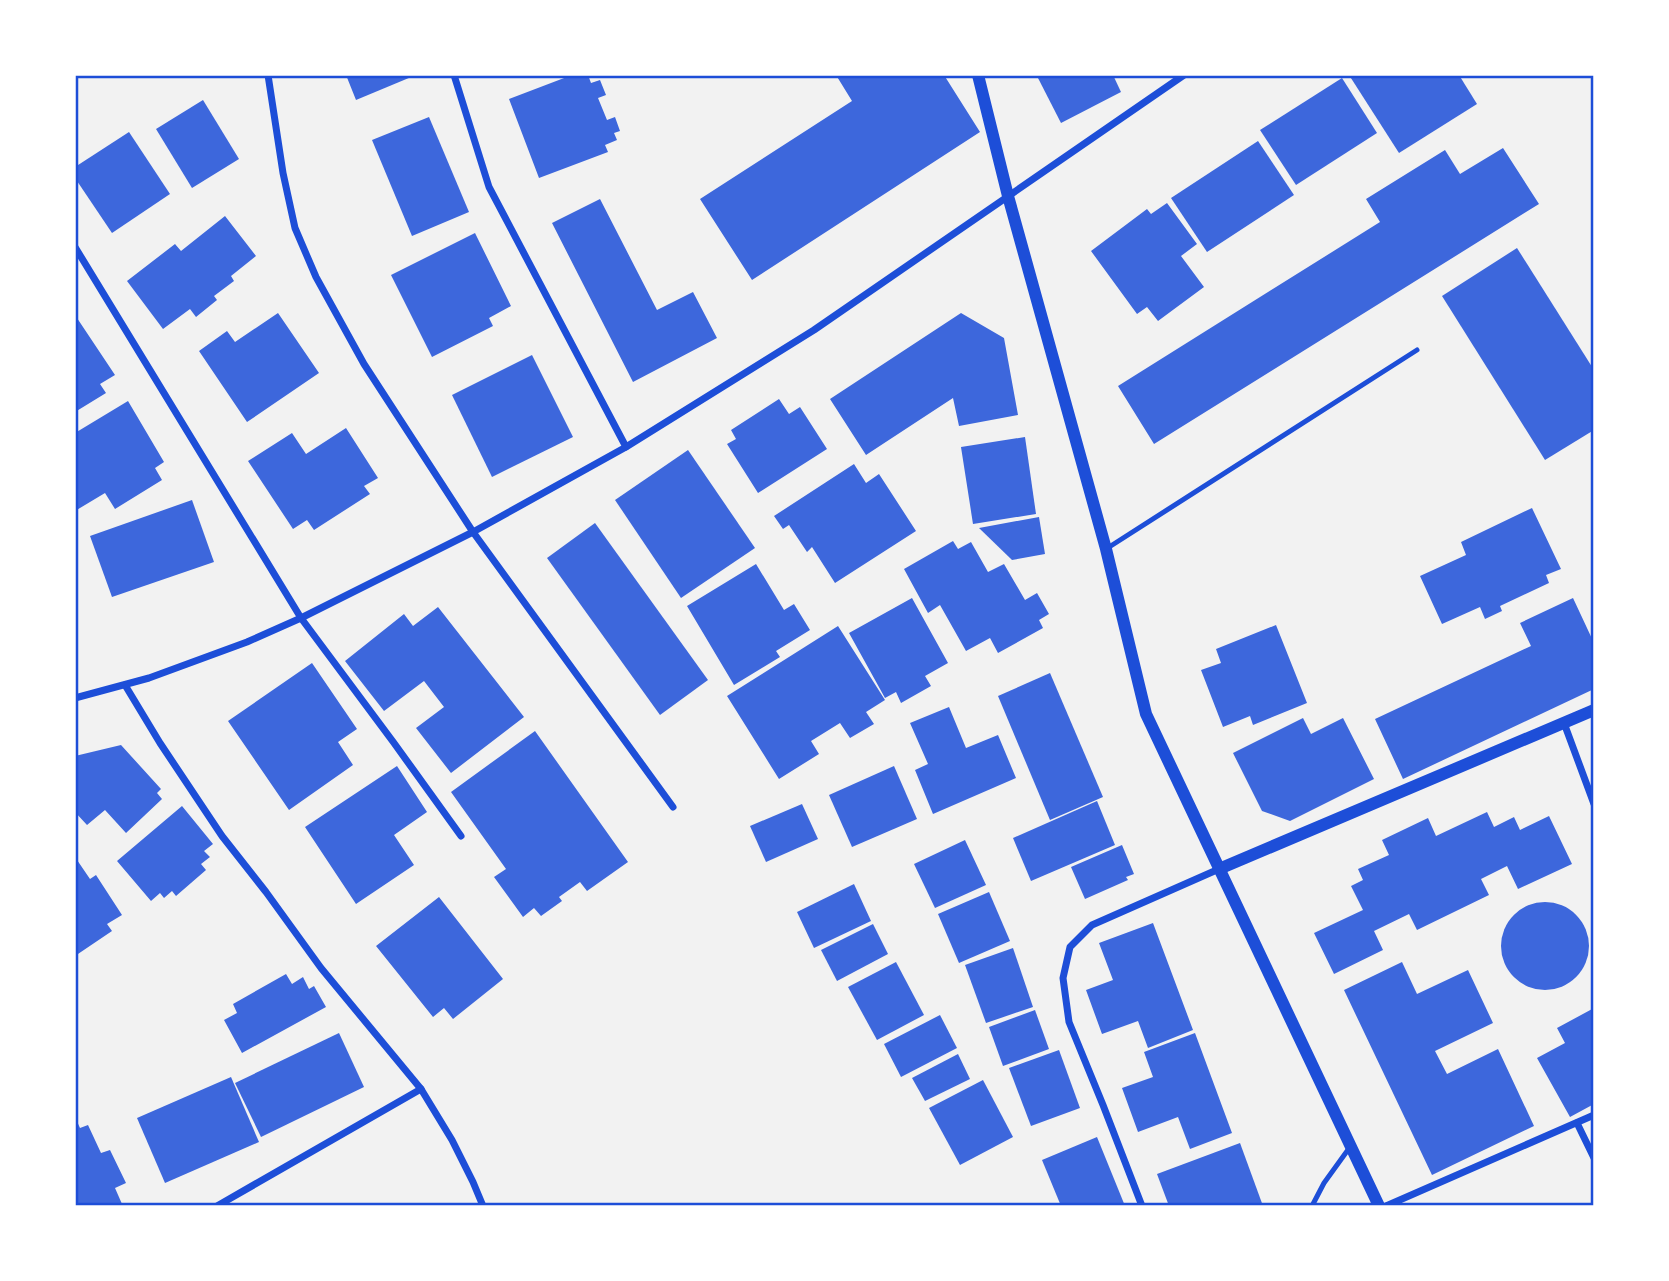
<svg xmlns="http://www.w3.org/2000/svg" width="1669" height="1281" font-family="Lora,serif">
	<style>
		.building { fill: #3d67dc }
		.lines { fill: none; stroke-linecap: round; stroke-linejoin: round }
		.service { stroke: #1d4ed8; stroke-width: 5 }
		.minor { stroke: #1d4ed8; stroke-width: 7 }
		.tertiary { stroke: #1d4ed8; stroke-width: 12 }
		.neatline { fill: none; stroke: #1d4ed8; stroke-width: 2.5 }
	</style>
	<rect width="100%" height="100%" fill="#f2f2f2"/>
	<!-- building -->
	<g class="building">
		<path d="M346,75H416L356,100Z"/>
		<path d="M572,75H588L591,83L600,80L606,95L598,98L607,120L615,117L620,131L614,133L617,140L605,145L608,152L539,178L509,99Z"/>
		<path d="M836,75H944L980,132L752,280L700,199L852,101Z"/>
		<path d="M1042,75H1113L1121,92L1061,123L1038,78Z"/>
		<path d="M1349,75H1459L1477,104L1399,153Z"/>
		<path d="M1342,78L1377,133L1296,185L1260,130Z"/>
		<path d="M203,100L239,159L192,188L156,129Z"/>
		<path d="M429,117L469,212L412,236L372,140Z"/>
		<path d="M129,132L170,194L112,233L75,178V167Z"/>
		<path d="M1258,141L1294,195L1207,252L1171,198Z"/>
		<path d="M1503,148L1539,204L1154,444L1118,386L1380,222L1366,199L1445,150L1460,174Z"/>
		<path d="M600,199L657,310L693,292L717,338L633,382L552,223Z"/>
		<path d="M1167,203L1197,244L1181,256L1204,287L1158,321L1147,307L1137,314L1091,251L1147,209L1151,214Z"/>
		<path d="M225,216L256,256L231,276L234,281L214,296L217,300L196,317L190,309L163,329L127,281L175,244L181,251Z"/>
		<path d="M475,233L511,306L489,318L493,326L432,357L391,275Z"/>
		<path d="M1517,248L1594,370V430L1545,460L1442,296Z"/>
		<path d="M278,313L319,373L247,422L199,351L227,331L235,342Z"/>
		<path d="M961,313L1004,338L1018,415L959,426L953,398L866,455L830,399Z"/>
		<path d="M75,315L115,375L100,384L106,393L75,412Z"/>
		<path d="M532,355L573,437L492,477L452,395Z"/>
		<path d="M779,399L789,414L800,407L827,449L758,493L727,444L736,439L731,430Z"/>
		<path d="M128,401L164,462L155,468L162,480L115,509L105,493L75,511V433Z"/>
		<path d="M346,428L378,478L364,486L370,494L314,530L307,520L293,529L248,461L292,433L306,454Z"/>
		<path d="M1025,437L1036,514L973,524L961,447Z"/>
		<path d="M688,450L755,548L681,598L615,500Z"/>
		<path d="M854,464L866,483L879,474L916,531L835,583L812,547L807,552L789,525L783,529L774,516Z"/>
		<path d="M192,500L214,562L112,597L90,536Z"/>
		<path d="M1532,508L1561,569L1546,575L1549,583L1500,606L1502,611L1485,619L1480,607L1442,624L1420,576L1466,555L1461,542Z"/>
		<path d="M1039,517L1045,554L1012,560L979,528Z"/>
		<path d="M595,523L708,680L660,715L547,558Z"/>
		<path d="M953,541L958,549L971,542L988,572L1004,564L1025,600L1037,593L1049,614L1039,620L1043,628L998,653L990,638L966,651L940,605L928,613L904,569Z"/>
		<path d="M756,564L784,610L794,604L810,630L776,651L780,657L734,685L687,606Z"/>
		<path d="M912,598L948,663L925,676L931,686L901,703L896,692L885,698L849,633Z"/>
		<path d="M1573,598L1594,643V689L1403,779L1375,719L1531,646L1520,623Z"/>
		<path d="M438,607L524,717L451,773L416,728L444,707L424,681L384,711L345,661L404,614L413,626Z"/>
		<path d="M1276,625L1307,703L1253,725L1250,716L1223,727L1201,670L1221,663L1216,649Z"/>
		<path d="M838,626L885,700L866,712L874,724L850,738L840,723L811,741L819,754L779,779L727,696Z"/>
		<path d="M312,663L357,729L338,742L353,765L289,810L228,721Z"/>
		<path d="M1050,673L1103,797L1050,820L998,696Z"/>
		<path d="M949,707L966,748L998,735L1016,778L933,814L915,770L928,764L910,723Z"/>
		<path d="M1303,718L1311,734L1343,718L1374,779L1290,821L1262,811L1233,753Z"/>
		<path d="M535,731L628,862L587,891L580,882L559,897L562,901L541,916L534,908L523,917L494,877L506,869L451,792Z"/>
		<path d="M121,745L161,789L157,793L162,799L126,833L105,810L87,825L75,812V756Z"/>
		<path d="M397,766L427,812L394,835L414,865L356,904L305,827Z"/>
		<path d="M894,766L917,819L852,847L829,795Z"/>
		<path d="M1097,801L1115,845L1031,881L1013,838Z"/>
		<path d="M802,804L818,839L766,862L750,826Z"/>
		<path d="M182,806L213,844L204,851L210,857L201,864L206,870L176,896L172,891L164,898L160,893L151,901L117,861Z"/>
		<path d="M1487,812L1494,827L1514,817L1520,830L1549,816L1572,864L1518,889L1507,866L1481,879L1489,895L1417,930L1409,914L1374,931L1383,950L1334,974L1314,933L1363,910L1351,886L1363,880L1358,869L1389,855L1382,840L1428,818L1436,836Z"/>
		<path d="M965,840L986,885L935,908L914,864Z"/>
		<path d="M1122,845L1134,874L1126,877L1128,880L1085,899L1071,867Z"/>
		<path d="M75,857L90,879L96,875L122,915L107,924L112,931L75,956Z"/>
		<path d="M854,884L871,921L814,948L797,912Z"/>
		<path d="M989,892L1010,941L959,963L938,914Z"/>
		<path d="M439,897L503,979L453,1019L444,1008L433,1017L376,946Z"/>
		<circle cx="1545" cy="946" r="44"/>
		<path d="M1153,923L1193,1030L1148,1048L1138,1021L1102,1034L1086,990L1113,980L1099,943Z"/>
		<path d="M873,924L888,954L837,981L821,950Z"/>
		<path d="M1013,948L1033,1007L986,1023L965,965Z"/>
		<path d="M896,962L924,1015L877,1040L848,987Z"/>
		<path d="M1402,962L1417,994L1468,970L1493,1023L1435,1051L1447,1074L1498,1049L1534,1126L1432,1175L1344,990Z"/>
		<path d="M286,974L292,984L303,977L309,989L314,986L326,1007L242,1053L224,1020L237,1013L233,1004Z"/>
		<path d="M1594,1008V1104L1570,1117L1537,1058L1565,1043L1557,1028Z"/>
		<path d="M1035,1010L1049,1049L1003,1066L989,1027Z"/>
		<path d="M940,1015L957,1048L901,1077L884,1044Z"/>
		<path d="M339,1033L364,1087L261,1137L235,1083Z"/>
		<path d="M1195,1033L1232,1133L1190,1149L1178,1117L1138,1132L1122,1088L1153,1077L1144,1052Z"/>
		<path d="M1059,1050L1080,1108L1031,1126L1009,1068Z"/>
		<path d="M958,1054L970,1079L925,1101L912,1078Z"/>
		<path d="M231,1077L259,1142L165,1183L137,1118Z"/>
		<path d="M983,1080L1013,1137L960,1165L929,1108Z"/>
		<path d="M75,1117L80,1128L88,1125L101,1153L110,1150L126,1183L115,1188L122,1204L118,1206H75Z"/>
		<path d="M1097,1137L1125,1206H1061L1042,1160Z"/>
		<path d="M1240,1143L1263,1206H1169L1157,1174Z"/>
	</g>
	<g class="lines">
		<!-- service -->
		<g class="service">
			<path d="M1106,549L1417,350"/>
			<path d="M1312,1206L1324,1183L1350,1147"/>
		</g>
		<!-- minor -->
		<g class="minor">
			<path d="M268,75L283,173L295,228L316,277L364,364L473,532L673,807"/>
			<path d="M454,75L489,187L626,447"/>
			<path d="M75,247L301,618L394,743L461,836"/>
			<path d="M125,685L160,743L222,836L266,892L321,968L421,1089L452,1140L473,1182L483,1206"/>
			<path d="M75,698L149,678L247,642L301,618L473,532L626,447L814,330L1184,75"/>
			<path d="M1564,723L1594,804"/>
			<path d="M1577,1123L1594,1158"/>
			<path d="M217,1206L421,1089"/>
			<path d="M1142,1206L1103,1105L1069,1022L1063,978L1070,947L1092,925L1219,869"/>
			<path d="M1386,1206L1594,1115"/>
		</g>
		<!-- tertiary -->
		<g class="tertiary">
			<path d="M978,75L1008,196L1106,549L1146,714L1379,1206"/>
			<path d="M1219,869L1594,710"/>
		</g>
	</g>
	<!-- border -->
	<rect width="1669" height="1281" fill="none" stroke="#ffffff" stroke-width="154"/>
	<rect x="77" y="77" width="1515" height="1127" class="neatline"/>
</svg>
